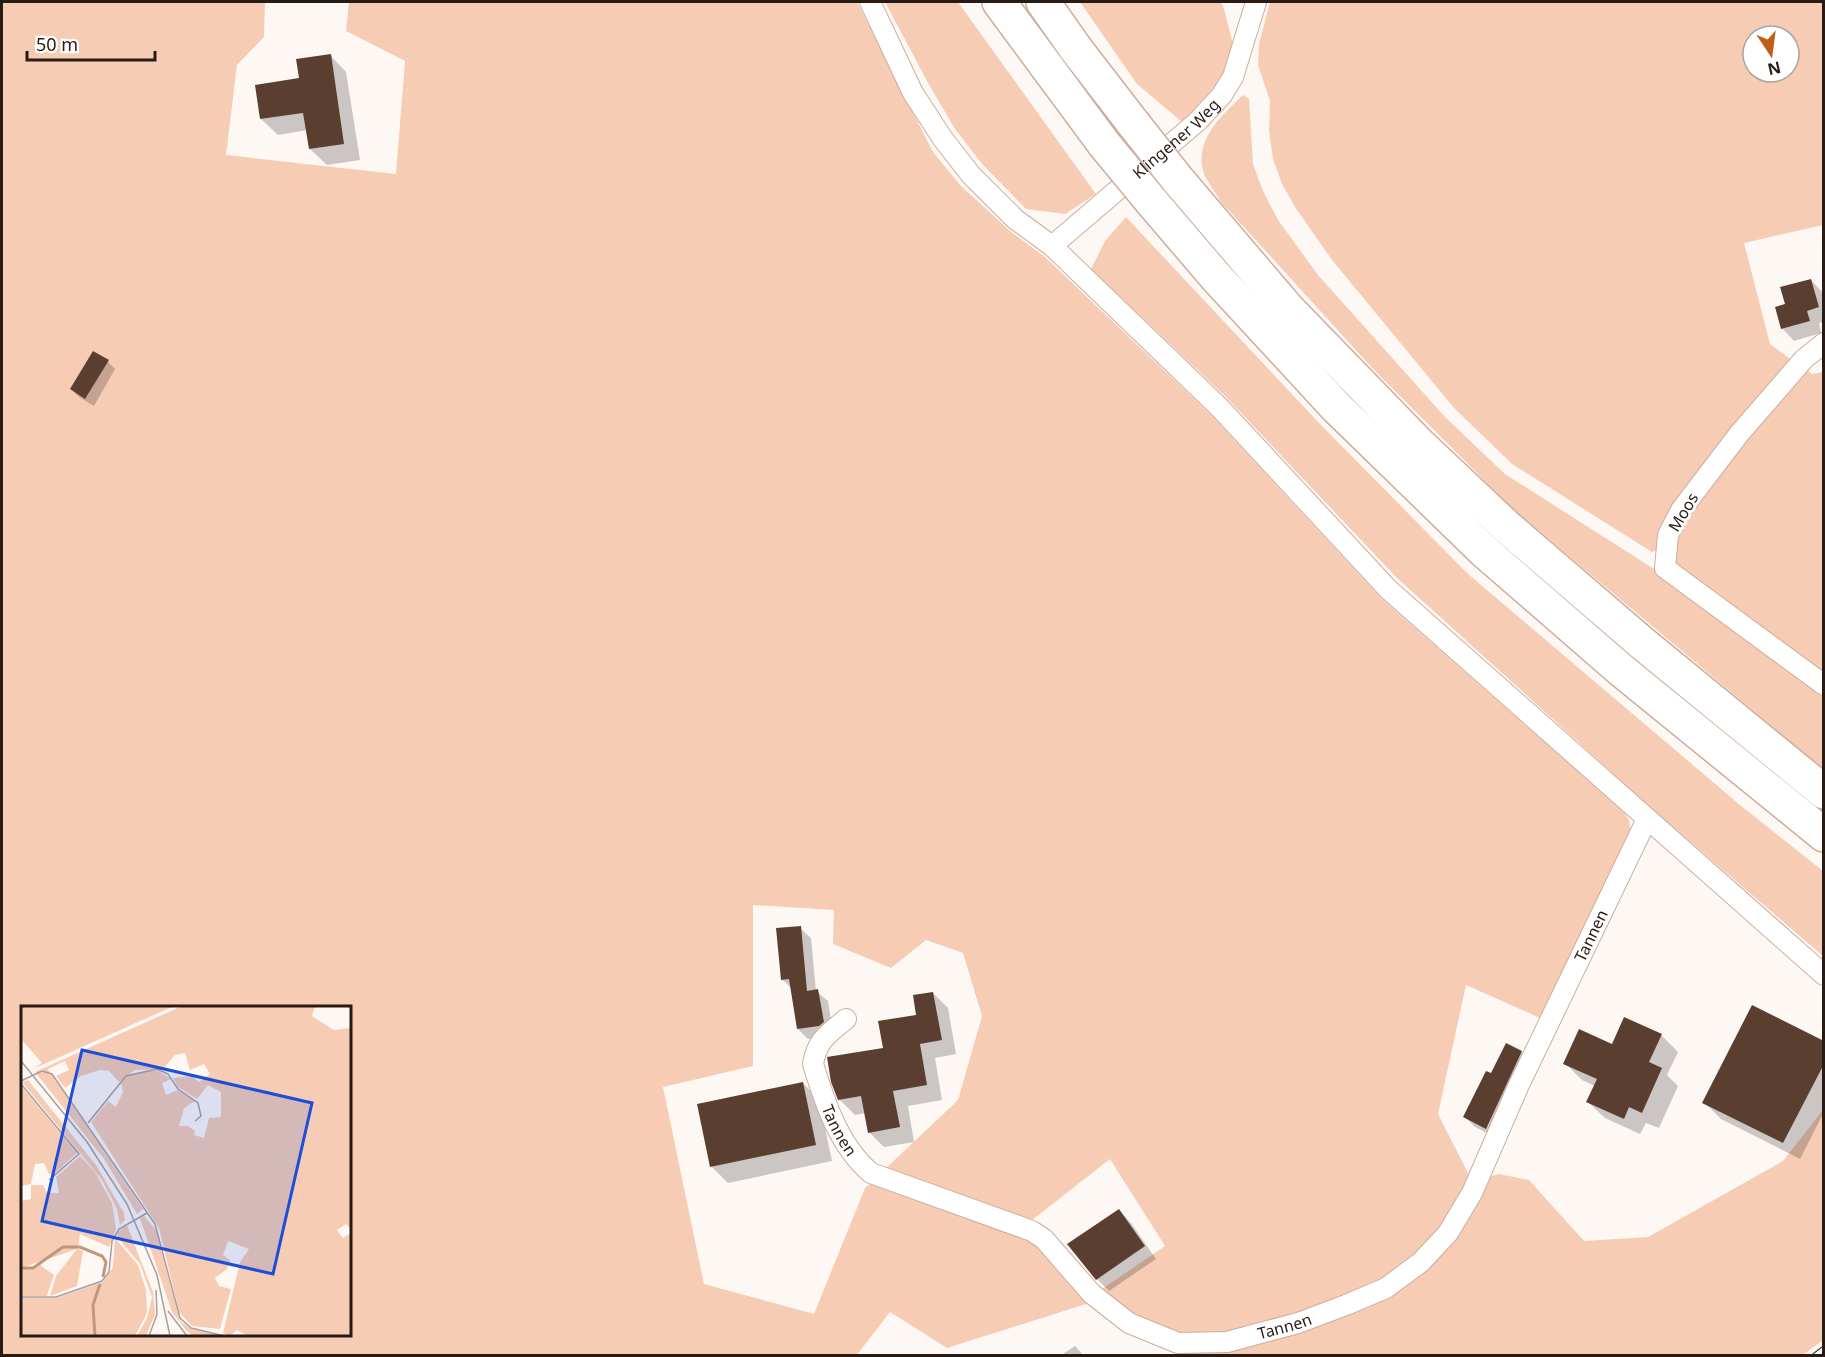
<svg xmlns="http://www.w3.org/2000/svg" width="1825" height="1357" font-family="'Noto Sans',sans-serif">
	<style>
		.green { fill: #f6ccb4; fill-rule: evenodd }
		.shadow { fill: #0003 }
		.building { fill: #5a3f30 }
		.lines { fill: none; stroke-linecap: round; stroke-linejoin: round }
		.minor-casing { stroke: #cdad9c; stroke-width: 22 }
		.motorway-casing { stroke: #cdad9c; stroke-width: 36 }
		.minor { stroke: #fff; stroke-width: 20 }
		.motorway { stroke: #fff; stroke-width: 33 }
		.rail-casing { stroke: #4b4039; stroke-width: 7 }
		.rail { stroke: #fff; stroke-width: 4.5; stroke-dasharray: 14; stroke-linecap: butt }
		.motorway-bridge-casing { stroke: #cdad9c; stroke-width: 36; stroke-linecap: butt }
		.motorway-bridge { stroke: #fff; stroke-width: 33 }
		.labels { text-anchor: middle; stroke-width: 6; stroke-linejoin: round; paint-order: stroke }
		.street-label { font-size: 16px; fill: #271b14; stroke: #fff }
		.inset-river { fill: none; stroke: #c2967d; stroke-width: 3 }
		.inset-road { fill: none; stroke: #a8a09a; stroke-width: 1.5 }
		.view { fill: #1d4ed8; fill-opacity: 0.15; stroke: #1d4ed8; stroke-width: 3 }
		.inset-edge { fill: none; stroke: #271b14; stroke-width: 3 }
	</style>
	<rect width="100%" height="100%" fill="#fef8f4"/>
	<!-- green -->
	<g class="green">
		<path d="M2,2H265L264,37L237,65L226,155L396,174L405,61L346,31L349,2H857L933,152L960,185L1010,231L1045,257L1213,417L1381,598L1624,812L1629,820L1631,832L1582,941L1540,1018L1466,985L1438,1114L1472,1181L1444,1228L1417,1258L1383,1282L1345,1300L1225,1336L1179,1332L1131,1314L1102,1289L1165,1246L1110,1159L1031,1221L884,1170L958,1100L982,1016L963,953L926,940L891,968L833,944L834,910L753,905V1066L663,1087L704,1284L814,1314L865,1188L871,1183L1015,1233L1037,1245L1089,1303L947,1348L890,1312L856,1356H2ZM22,1008H350V1334H22Z"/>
		<path d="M885,2H958L1096,194L1065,214L1026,209L982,164L955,129L928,83Z"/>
		<path d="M1080,2H1219L1223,5L1235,52L1218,83L1182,122L1137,84Z"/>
		<path d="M1270,2H1823V225L1744,243L1770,344L1793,361L1660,549L1652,552L1512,464L1454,408L1332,260L1295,207L1282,184L1273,159L1269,131L1270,101L1258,65L1259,44ZM1753,36H1789V72H1753Z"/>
		<path d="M1243,95L1249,99L1253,164L1263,191L1278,220L1318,275L1445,417L1505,474L1662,574L1823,693V769L1517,513L1374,370L1221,202C1216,193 1208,183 1204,174C1193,141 1221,116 1243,95Z"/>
		<path d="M1126,217L1320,424L1467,573L1740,805L1823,871V956L1650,807L1396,577L1225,396L1091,269L1105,241Z"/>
		<path d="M1804,368L1812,374L1823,372V678L1678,570C1669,546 1675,535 1686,513Z"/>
		<path d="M1823,1110V1340L1803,1355L1180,1356V1352L1390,1294L1484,1178L1499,1174L1529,1180L1584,1241L1648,1237L1783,1161Z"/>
	</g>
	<!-- shadow -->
	<g class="shadow">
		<path d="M330,55L346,72L360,160L327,165L310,149L308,130L278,135L261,119L300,80Z"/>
		<path d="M1811,280L1824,294V322L1819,323L1821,333L1794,341L1782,328Z"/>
		<path d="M108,362L115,369L94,406L79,397L71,389Z"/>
		<path d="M800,928L811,938L816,991L828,1001L833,1033L830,1036L808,1039L798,1029L792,989L782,979Z"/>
		<path d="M933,993L948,1008L956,1054L935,1058L942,1100L908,1106L914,1142L884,1147L869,1132L866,1113L855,1115L839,1099L885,1049L918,1016Z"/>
		<path d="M1661,1035L1678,1052L1667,1075L1678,1086L1659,1128L1646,1123L1640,1134L1605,1118L1588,1102L1595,1086L1582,1080L1565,1063L1613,1046Z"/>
		<path d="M1824,1043V1112L1800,1159L1721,1119L1704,1102Z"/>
		<path d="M1521,1052L1532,1063L1497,1138L1475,1127L1464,1116L1491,1075Z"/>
		<path d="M803,1083L819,1100L832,1161L728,1183L712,1167L699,1105Z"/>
		<path d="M1119,1210L1131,1223L1156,1259L1109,1291L1097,1279Z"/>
		<path d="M1075,1346L1084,1356H1060Z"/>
	</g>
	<!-- building -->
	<g class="building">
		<path d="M331,54L344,144L309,149L303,113L260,119L255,85L299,78L296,59Z"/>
		<path d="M1811,279L1819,307L1807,311L1810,321L1781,329L1775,307L1785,304L1780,287Z"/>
		<path d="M93,351L109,360L85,399L70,389Z"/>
		<path d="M801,926L807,991L818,989L824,1022L819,1026L797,1029L789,979L781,980L776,928Z"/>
		<path d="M933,992L942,1040L920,1044L927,1085L893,1091L900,1127L868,1133L861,1096L838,1100L831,1082L827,1057L883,1048L878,1021L916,1015L913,995Z"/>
		<path d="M1752,1005L1824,1041V1064L1783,1143L1702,1103Z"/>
		<path d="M1624,1017L1662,1034L1649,1062L1662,1068L1642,1113L1629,1107L1624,1119L1586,1102L1597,1079L1563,1064L1579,1029L1612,1044Z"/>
		<path d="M1506,1043L1522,1051L1486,1129L1463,1117L1486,1071L1491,1073Z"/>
		<path d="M803,1082L816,1145L710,1167L697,1104Z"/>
		<path d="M1119,1209L1145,1246L1096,1280L1067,1244Z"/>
	</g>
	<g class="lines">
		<defs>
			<g id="minor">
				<path d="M870,2L913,93L943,139L971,175L1015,219L1052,246L1220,408L1388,589L1824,975"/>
				<path id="s1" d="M1052,246L1198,121L1222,95L1233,77L1256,2"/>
				<path d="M1824,343L1804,359L1739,434L1681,510L1668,535L1665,568L1824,685"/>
				<path id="s2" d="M846,1019C828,1034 817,1040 813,1064C825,1103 839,1146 871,1173L1032,1231L1044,1239L1092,1294L1129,1323L1178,1343L1227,1342L1298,1323L1346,1305L1386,1288L1421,1262L1448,1233L1472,1193L1518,1087L1647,819"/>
			</g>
			<g id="motorway">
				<path d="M999,2L1104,144"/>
				<path d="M1043,2L1076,49L1133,123"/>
				<path d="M1178,180L1288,309L1418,443L1507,527L1642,643L1824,792"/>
				<path d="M1151,201L1216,277L1336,407L1484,551L1621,670L1824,835"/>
			</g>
		</defs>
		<!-- minor casing -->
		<use href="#minor" class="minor-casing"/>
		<!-- motorway casing -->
		<use href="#motorway" class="motorway-casing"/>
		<!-- minor -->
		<use href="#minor" class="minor"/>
		<!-- motorway -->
		<use href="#motorway" class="motorway"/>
		<defs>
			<path id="rail" d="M1815,1356L1824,1349"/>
		</defs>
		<!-- rail casing -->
		<use href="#rail" class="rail-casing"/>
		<!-- rail -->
		<use href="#rail" class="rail"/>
		<defs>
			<g id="motorway-bridge">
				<path d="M1133,123L1178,180"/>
				<path d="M1104,144L1151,201"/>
			</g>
		</defs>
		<!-- motorway-bridge casing -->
		<use href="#motorway-bridge" class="motorway-bridge-casing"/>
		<!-- motorway-bridge -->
		<use href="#motorway-bridge" class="motorway-bridge"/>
	</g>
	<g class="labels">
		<!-- street labels -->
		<g class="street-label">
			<text dy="6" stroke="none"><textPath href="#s1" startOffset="164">Klingener Weg</textPath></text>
			<text transform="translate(1683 512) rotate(-59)" y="6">Moos</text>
			<text dy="6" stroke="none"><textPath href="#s2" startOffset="1172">Tannen</textPath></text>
			<text dy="6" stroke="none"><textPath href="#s2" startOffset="129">Tannen</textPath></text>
			<text dy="6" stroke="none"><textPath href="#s2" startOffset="650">Tannen</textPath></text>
		</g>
	</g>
	<!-- overview -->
	<g transform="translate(21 1006)">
		<rect width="330" height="330" fill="#fef8f4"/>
		<path d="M0,0H153L12,63L21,57L0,33ZM161,0H294L291,10L313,24L330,22V223L325,218L316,224L322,232L330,227V330H227L216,324L209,330L202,327L219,256L228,243L207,235L202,249L209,254L206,263L194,272L198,280L210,283L199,323L171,320L158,306L138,222L70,116L87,95L95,101L102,86L100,76L109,68L136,64L150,73L141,77L145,89L157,84L174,95L163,102L158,120H167L174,125L173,129L183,132L188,112L200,111V86L187,79L176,93L157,81L152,72L171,70L178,76L189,68L183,58L169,64L164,47L154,49L142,63L114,64L98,76L88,65L79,64L60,70L44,82L35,70L48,64L44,55L27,63L122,203L116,208L83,153L14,66ZM7,74L75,159L103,207L104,214L99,219L96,203L81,174L1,76ZM0,80L56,147L33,168H28L23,157L14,158L10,178L0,180ZM59,150L74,166L91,197L95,223L88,241L59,228L57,243L62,245L56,280L29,290L35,270L56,243L0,262V195L10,193V179H22L26,187H38L35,171ZM123,210L135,224L159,315L170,323L202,330H172L165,324L151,306L119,212ZM106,219L132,286L134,308L125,330H116L126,312L131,291L119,258L97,232V226ZM94,232L117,259L125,284L126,307L114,330H0V292H35L82,276L92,261ZM19,259L33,269L26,290H0V263Z" fill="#f6ccb4"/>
		<path class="inset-river" d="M0,262H12L42,241H59L81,250L85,256L82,271M74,330L72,299L79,278"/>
		<path class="inset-road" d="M0,55L66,136L106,198L136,269L149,330M0,75L21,65L31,68L134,218L159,312L170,322L204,330M0,78L58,148L28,174M67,117L105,70L136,63L147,68L157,83L177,97L180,110L174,115M0,291H35L81,275L88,266L91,235L98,223L126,207M147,305L166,330M128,330L136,308L135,284"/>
		<path class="view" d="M61,44L291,97L252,268L21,215Z"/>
		<rect width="330" height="330" class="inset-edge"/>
	</g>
	<!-- border -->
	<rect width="1825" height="1357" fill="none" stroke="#271b14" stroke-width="6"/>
	<!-- north arrow -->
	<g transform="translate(1771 54) rotate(167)"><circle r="28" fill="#ffffff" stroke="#a9a4a1" stroke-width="1.5"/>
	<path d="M0-4.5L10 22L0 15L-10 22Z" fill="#be5e17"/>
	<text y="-9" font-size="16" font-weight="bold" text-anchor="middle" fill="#271b14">N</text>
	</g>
	<!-- scale -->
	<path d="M27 51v9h128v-9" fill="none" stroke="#271b14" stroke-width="3"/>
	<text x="36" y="51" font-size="18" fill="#271b14" stroke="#ffffff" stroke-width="4.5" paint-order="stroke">50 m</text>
</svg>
